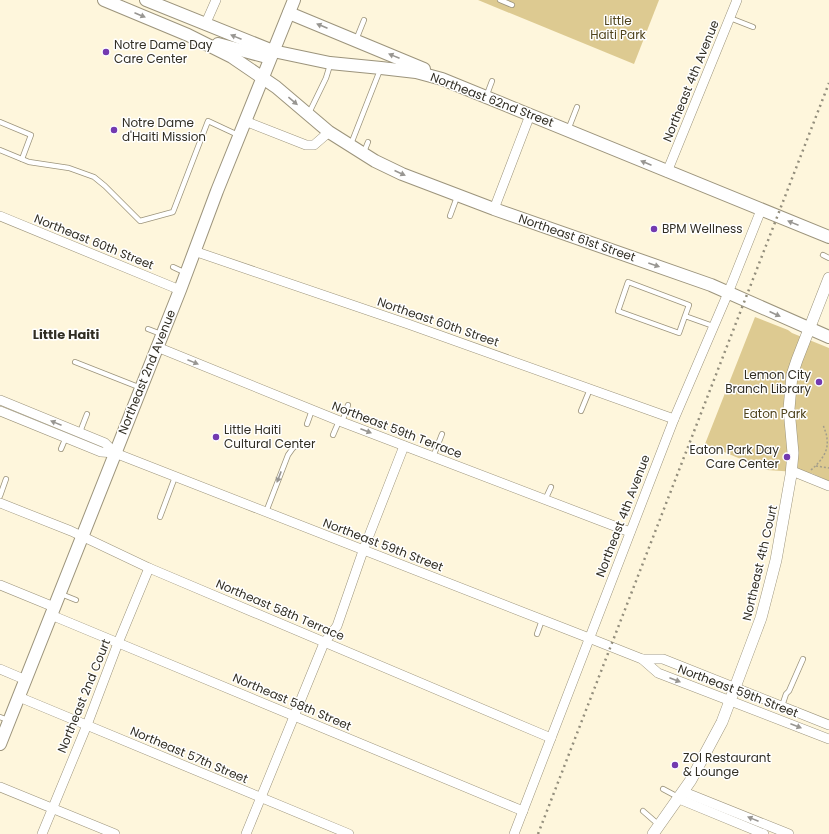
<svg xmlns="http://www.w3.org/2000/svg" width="829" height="834" font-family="Poppins,sans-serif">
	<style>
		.green { fill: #ddca91 }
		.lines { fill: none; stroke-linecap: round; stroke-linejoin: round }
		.service-casing { stroke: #9c947c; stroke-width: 6 }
		.minor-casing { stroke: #9c947c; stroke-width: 10 }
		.tertiary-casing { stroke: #9c947c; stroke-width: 12 }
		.secondary-casing { stroke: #9c947c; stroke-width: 14 }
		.path { stroke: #a39d8a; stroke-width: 1.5; stroke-dasharray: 2 2; stroke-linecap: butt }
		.service { stroke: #fff; stroke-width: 4.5 }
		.minor { stroke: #fff; stroke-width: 9 }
		.tertiary { stroke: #fff; stroke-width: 11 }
		.secondary { stroke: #fff; stroke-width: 12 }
		.rail { stroke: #938e7c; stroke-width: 2.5; stroke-dasharray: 2 4; stroke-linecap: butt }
		.oneway { fill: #989692 }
		.poi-dot { fill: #733ab0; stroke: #fff; stroke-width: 1.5 }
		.labels { text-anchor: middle; stroke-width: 3; stroke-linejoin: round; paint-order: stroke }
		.park-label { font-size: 12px; fill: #4f431c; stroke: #fff }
		.poi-label { font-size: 12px; fill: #312e24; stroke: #fff; text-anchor: start }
		.street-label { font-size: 12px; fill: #312e24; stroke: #fff }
		.neighbourhood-label { font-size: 13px; font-weight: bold; fill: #312e24; stroke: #fff }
	</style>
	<rect width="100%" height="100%" fill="#fef6dc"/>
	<!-- green -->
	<g class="green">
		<path d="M478,0H659L634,64Z"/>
		<path d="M755,317L788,330L792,333L829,348V481L811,473L767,470L705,444Z"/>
	</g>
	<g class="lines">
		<defs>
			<g id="service">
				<path d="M500,0L512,5"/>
				<path d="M730,18L753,27"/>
				<path d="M356,40L364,20"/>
				<path d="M486,97L492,81"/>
				<path d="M309,113L326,78L330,65"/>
				<path d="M0,122L31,135L22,159"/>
				<path d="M568,130L577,107"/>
				<path d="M351,144L380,70"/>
				<path d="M0,150L29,162L69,168L94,177L105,186L140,221L173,212L208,121L238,135"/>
				<path d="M364,152L368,142"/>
				<path d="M450,216L457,197"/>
				<path d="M823,255L829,258"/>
				<path d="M173,267L186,273"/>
				<path d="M685,316L679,333L618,311L628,282L689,305L685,316L713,326"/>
				<path d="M148,329L161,334"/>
				<path d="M75,362L141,388"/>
				<path d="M581,411L590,389"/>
				<path d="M342,422L348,405"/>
				<path d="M307,424L312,410"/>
				<path d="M80,432L87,414"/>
				<path d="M333,435L339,421"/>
				<path d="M61,449L66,437"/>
				<path d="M433,457L442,434"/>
				<path d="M0,496L6,479"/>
				<path d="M545,500L551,487"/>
				<path d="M266,512L288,455L293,448L297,445"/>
				<path d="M160,517L175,477"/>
				<path d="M61,594L76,600"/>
				<path d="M537,634L542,620"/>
				<path d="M782,706L786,694L789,691L803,659"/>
				<path d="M0,717L8,720"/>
				<path d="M663,789L678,797"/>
				<path d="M643,811L659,825"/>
			</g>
			<g id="minor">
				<path d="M205,25L216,0"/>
				<path d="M245,121L306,145H314L329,132"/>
				<path d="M667,172L737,0"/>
				<path d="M494,209L530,115"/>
				<path d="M0,216L180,290"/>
				<path d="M194,251L408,324L674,419"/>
				<path d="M157,347L342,422L630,532"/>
				<path d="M0,400L105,443L115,453"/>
				<path d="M0,411L101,452L115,453L589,638L642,659L658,673L829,739"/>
				<path d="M792,471L829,486"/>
				<path d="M0,503L71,531L149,568L551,738"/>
				<path d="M0,585L54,607"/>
				<path d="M51,615L523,811"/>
				<path d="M642,659H663L829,725"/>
				<path d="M0,669L26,680"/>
				<path d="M19,697L349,834"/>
				<path d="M0,787L115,834"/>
				<path d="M684,792L789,834"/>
				<path d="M679,799L764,834"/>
				<path d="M42,834L87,725L118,643L149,568"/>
				<path d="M246,834L324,643L337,626L363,551L404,446"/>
				<path d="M514,834L674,419L728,293L761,210"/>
			</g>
			<path id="tertiary" d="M653,834L691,780L722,722L761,618L776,560L791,475L793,453L789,409L792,375L797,360L829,278"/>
			<g id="secondary">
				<path d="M104,0L188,35L232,57L276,87L329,132L375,161L402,174L494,209L711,285L829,337"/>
				<path d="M146,0L273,51L330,63L381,68L416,72L442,79L829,237"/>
				<path d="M289,13L424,69"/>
				<path d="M218,44L263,56L268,55L273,51"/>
				<path d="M0,744L180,290L217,191L294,0"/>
			</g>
		</defs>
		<!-- service casing -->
		<use href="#service" class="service-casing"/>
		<!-- minor casing -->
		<use href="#minor" class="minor-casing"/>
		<!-- tertiary casing -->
		<use href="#tertiary" class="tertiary-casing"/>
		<!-- secondary casing -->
		<use href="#secondary" class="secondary-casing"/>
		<!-- path -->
		<g class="path">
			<path d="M816,466L829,468"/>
			<path d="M811,470C820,462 829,452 827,439C827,434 824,429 823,424"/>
		</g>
		<!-- service -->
		<use href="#service" class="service"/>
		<!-- minor -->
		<use href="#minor" class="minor"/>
		<!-- tertiary -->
		<use href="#tertiary" class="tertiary"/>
		<!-- secondary -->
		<use href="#secondary" class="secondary"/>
		<!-- rail -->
		<path class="rail" d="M538,834L829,83"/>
	</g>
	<!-- one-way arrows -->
	<defs><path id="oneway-solid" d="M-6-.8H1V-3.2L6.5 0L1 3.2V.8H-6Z"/></defs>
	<g class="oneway">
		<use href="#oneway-solid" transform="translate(140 15) rotate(23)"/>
		<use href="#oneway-solid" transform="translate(322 26) rotate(-157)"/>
		<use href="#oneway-solid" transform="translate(236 37) rotate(-158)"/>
		<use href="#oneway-solid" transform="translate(394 56) rotate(-158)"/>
		<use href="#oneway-solid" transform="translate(293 101) rotate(40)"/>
		<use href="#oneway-solid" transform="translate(646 163) rotate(-157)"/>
		<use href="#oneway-solid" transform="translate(400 173) rotate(24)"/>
		<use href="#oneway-solid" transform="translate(793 223) rotate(-158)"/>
		<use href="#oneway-solid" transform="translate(654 265) rotate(19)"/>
		<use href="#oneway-solid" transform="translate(775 314) rotate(24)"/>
		<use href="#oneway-solid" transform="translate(193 362) rotate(22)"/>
		<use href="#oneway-solid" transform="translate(56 423) rotate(-158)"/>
		<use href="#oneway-solid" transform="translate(366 431) rotate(21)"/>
		<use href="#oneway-solid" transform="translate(279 477) rotate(111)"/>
		<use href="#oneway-solid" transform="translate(675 680) rotate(21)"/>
		<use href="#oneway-solid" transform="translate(796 726) rotate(21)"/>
		<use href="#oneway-solid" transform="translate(753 819) rotate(-158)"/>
	</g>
	<!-- markers -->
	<g class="poi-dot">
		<circle cx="106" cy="52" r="4"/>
		<circle cx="114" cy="130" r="4"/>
		<circle cx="654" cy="229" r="4"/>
		<circle cx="819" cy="382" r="4"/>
		<circle cx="216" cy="437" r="4"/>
		<circle cx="787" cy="457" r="4"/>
		<circle cx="675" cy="765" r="4"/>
	</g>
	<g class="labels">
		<!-- park labels -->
		<g class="park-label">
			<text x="618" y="25">Little<tspan x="618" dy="14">Haiti Park</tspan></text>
			<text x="775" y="418">Eaton Park</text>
		</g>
		<!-- poi labels -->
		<g class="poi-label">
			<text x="114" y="49">Notre Dame Day<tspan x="114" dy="14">Care Center</tspan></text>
			<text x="122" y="127">Notre Dame<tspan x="122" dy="14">d'Haiti Mission</tspan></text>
			<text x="662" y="233">BPM Wellness</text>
			<text x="811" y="379" text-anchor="end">Lemon City<tspan x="811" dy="14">Branch Library</tspan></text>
			<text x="224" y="434">Little Haiti<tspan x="224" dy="14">Cultural Center</tspan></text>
			<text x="779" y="454" text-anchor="end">Eaton Park Day<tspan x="779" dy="14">Care Center</tspan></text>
			<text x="683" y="762">ZOI Restaurant<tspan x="683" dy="14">&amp; Lounge</tspan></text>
		</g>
		<!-- street labels -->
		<g class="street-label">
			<text transform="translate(691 81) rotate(-68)" y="4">Northeast 4th Avenue</text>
			<text transform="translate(492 100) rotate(21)" y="4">Northeast 62nd Street</text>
			<text transform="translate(577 238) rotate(19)" y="4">Northeast 61st Street</text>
			<text transform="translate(94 242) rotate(22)" y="4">Northeast 60th Street</text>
			<text transform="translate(438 322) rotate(19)" y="4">Northeast 60th Street</text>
			<text transform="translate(147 372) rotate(-68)" y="4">Northeast 2nd Avenue</text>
			<text transform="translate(397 430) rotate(21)" y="4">Northeast 59th Terrace</text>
			<text transform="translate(623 516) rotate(-69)" y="4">Northeast 4th Avenue</text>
			<text transform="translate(383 545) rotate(21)" y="4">Northeast 59th Street</text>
			<text transform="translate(760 563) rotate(-77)" y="4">Northeast 4th Court</text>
			<text transform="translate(280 610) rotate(23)" y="4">Northeast 58th Terrace</text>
			<text transform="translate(738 691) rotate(21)" y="4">Northeast 59th Street</text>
			<text transform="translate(84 696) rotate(-68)" y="4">Northeast 2nd Court</text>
			<text transform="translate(292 702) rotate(23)" y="4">Northeast 58th Street</text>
			<text transform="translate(189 755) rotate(23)" y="4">Northeast 57th Street</text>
		</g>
		<!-- neighbourhood labels -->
		<g class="neighbourhood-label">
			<text x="66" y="339">Little Haiti</text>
		</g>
	</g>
</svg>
